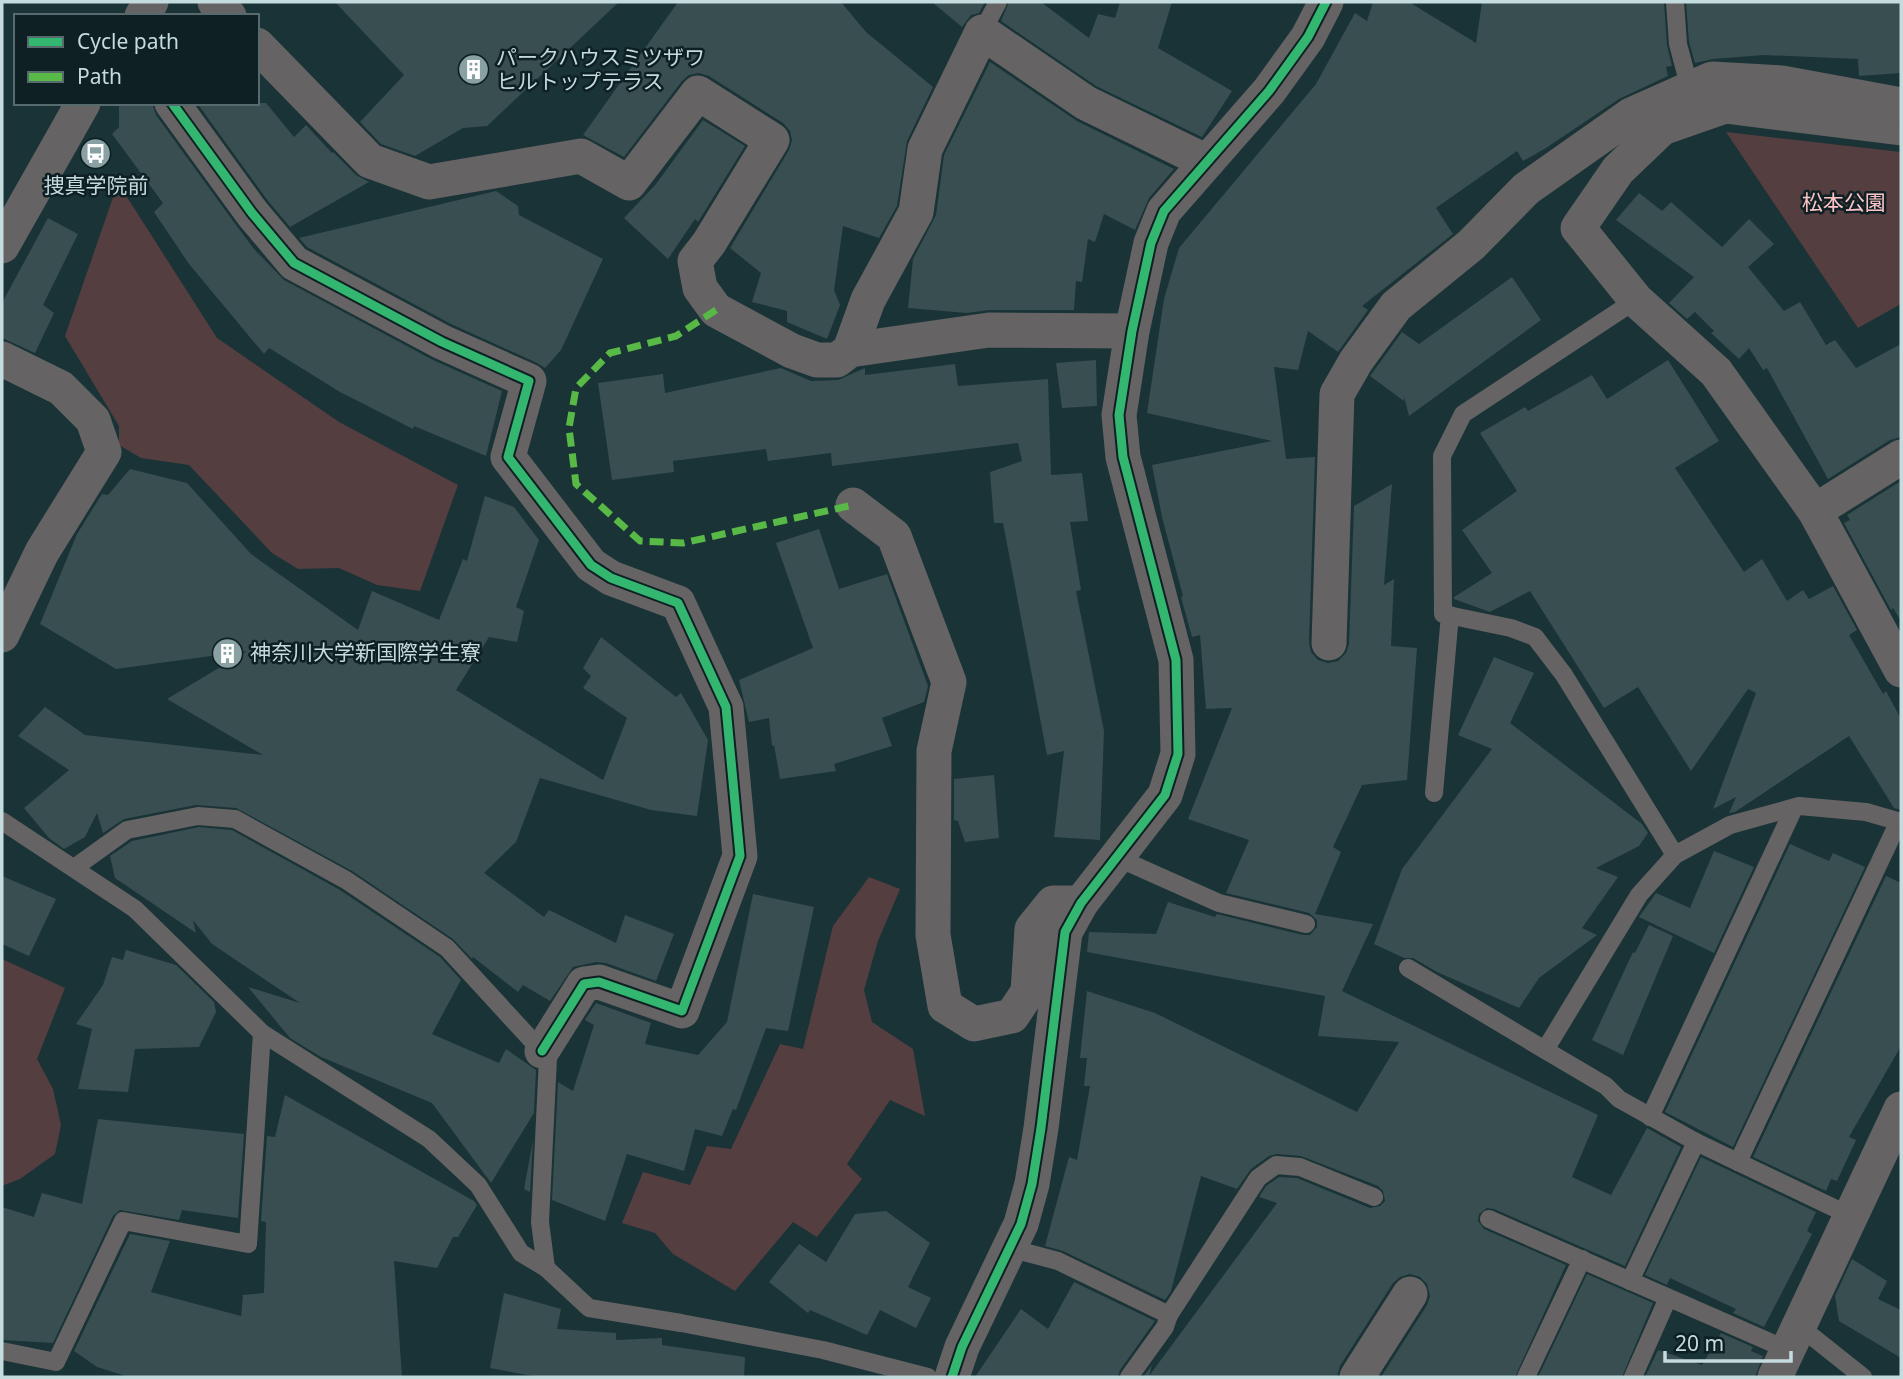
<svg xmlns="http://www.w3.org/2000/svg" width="1903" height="1379" font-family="'Noto Sans','Noto Sans JP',sans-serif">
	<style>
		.green { fill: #553e40 }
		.building { fill: #394e50 }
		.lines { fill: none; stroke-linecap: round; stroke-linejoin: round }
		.service { stroke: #656364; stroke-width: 18 }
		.minor { stroke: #656364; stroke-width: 35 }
		.quiet { stroke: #58b947; stroke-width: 7; stroke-dasharray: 14 7; stroke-linecap: butt }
		.cycleway-casing { stroke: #0e2023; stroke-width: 13 }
		.cycleway { stroke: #33b770; stroke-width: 9 }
		.labels { text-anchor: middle; stroke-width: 5; stroke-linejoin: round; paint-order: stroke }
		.poi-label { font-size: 21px; fill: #c5dcde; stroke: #0e2023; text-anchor: start }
		.park-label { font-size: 21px; fill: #fdc4c7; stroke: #0e2023 }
	</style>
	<rect width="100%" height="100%" fill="#193336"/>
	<!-- green -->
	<g class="green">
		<path d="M1726,132L1901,152V304L1858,328Z"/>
		<path d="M118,183L217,338L339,422L458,485L420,591L377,585L339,568L298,569L272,553L189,465L141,458L119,445V426L65,336Z"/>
		<path d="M869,877L900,889L878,941L864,990L872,1022L913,1049L925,1116L890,1100L847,1164L862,1179L817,1237L793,1222L735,1291L673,1254L655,1233L622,1223L643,1172L690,1185L707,1146L731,1149L780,1044L803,1049L833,926Z"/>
		<path d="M2,959L65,988L37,1059L53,1089L61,1125L55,1154L20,1179L2,1186Z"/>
	</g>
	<!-- building -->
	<g class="building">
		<path d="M335,2H619L487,126L463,128L415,156L381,144L360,122L404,75Z"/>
		<path d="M678,2H841L866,32L933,87L907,141L897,206L879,238L843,226L834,290L840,305L827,339L787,322V311L752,302L761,273L730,248L789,150L792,140L790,131L783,123L709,76L699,73L689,75L682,81L624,157L583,135Z"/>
		<path d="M932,2H985L979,13L971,15L962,27Z"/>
		<path d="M1009,2H1041L1089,38L1098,14L1115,18L1120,2H1172L1158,48L1232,91L1202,137L1096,86L1001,21Z"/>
		<path d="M1373,2H1409L1476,43L1482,2H1664L1667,45L1672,66L1666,67L1668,76L1619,99L1546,148L1523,161L1517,151L1436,208L1453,234L1362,306L1368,310L1338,352L1308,331L1298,370L1274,367L1286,459L1315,457L1309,642L1311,652L1318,660L1328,663L1338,661L1346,653L1349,644L1354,506L1392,484L1384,585L1394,579L1391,646L1417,648L1407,780L1362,785L1333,847L1341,852L1315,914L1373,924L1342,991L1598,1115L1572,1177L1611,1195L1647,1128L1681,1147L1625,1266L1494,1209L1487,1208L1479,1214L1478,1221L1484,1229L1566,1265L1515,1377H1381L1427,1305L1430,1296L1427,1284L1420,1277L1410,1274L1400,1277L1393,1283L1340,1366L1337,1377H1143L1152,1365L1149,1376L1277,1203L1259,1197L1266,1186L1279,1177L1297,1178L1370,1208L1380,1206L1385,1201L1383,1191L1378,1186L1301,1156L1277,1154L1269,1156L1251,1169L1237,1189L1201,1176L1171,1291L1165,1300L1063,1251L1045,1246L1069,1157L1077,1160L1090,1086H1084L1087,1058H1080L1087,991L1155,1013L1357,1112L1399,1042L1318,1036L1325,996L1087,952L1089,932L1156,934L1168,902L1215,917L1217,914L1303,935H1310L1317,927V920L1309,913L1226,893L1249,840L1188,819L1232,708L1206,709L1200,635L1192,637L1181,597L1183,596L1162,517L1152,465L1272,441L1147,413L1164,299L1179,248L1316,84L1355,13L1367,21Z"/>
		<path d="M1686,2H1901V73L1859,76L1858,59L1764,55L1713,59L1695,63L1689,42Z"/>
		<path d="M990,62L1077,121L1174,169L1149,198L1135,230L1104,214L1095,242L1088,239L1082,282L1076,281L1074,310H989L967,313L908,308L913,259L936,215L944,155Z"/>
		<path d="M119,103H152L156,115L236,225L254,249L284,280L433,360L502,391L486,456L414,426L413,429L340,392L269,348L264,354L189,264L154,212L163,203L112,134L119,127Z"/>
		<path d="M197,103H266L294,137L306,125L332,153L333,152L356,175L369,182L290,227L268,201Z"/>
		<path d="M703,120L745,146L698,222L695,219L668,259L624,218L656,184Z"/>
		<path d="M496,191L518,206L519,215L603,259L561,350L545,368L537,363L451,324L307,247L299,238Z"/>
		<path d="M1639,193L1662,211L1671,202L1722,247L1749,219L1774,244L1748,267L1784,311L1800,302L1826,345L1835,340L1856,368L1901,344V437L1890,440L1828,479L1767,368L1763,370L1749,348L1739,359L1711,333L1714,331L1695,312L1687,319L1669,303L1694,277L1616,220Z"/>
		<path d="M48,218L78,234L43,305L54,313L35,353L2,338V303Z"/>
		<path d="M1512,277L1541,320L1409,416L1404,396V401L1370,376L1402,332L1419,344Z"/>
		<path d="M1096,360L1097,406L1062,408L1056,363Z"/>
		<path d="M1668,360L1719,441L1675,468L1744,572L1762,559L1787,601L1803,590L1809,599L1833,586L1857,630L1849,635L1883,694L1886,691L1901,719V810L1894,808L1849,736L1735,812L1729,813L1736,797L1713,809L1756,693L1748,689L1691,771L1638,687L1604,708L1530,591L1490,612L1454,599V597L1492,573L1462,530L1517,491L1480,433L1525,407L1528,411L1592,375L1607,399Z"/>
		<path d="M955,364L958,386L1048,379L1051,475L1082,473L1088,521L1070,522L1081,590L1076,591L1104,731L1100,840L1054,837L1064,751L1047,755L1003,523H994L990,472L1022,461L1018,443L832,466L831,453L768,461L766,449L673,461L674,472L612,480L598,383L663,374L665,393L781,368L811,381L838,380L865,368V375Z"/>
		<path d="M130,469L187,483L251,554L358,630L372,591L439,620L463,559L467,561L485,496L514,507L539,540L516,607L524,611L517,642L489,637L456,690L603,780L627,718L583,688L591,676L583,668L601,637L676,697L681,693L708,740L697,816L651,810L540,778L516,842L484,873L544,917L549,910L616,943L625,915L674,934L656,981L606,963L596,962L573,967L550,1001L523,985L518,992L473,957L472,959L453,939L352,871L236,808L196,805L124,819L103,833L97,813L85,837L64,849L49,838L24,808L69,770L18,736L45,707L85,735L263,755L167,699L247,651L116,669L40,624L77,534L102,494L108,495Z"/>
		<path d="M1901,481V621L1893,608L1891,610L1844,523L1850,520L1847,515Z"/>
		<path d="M819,529L839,589L887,574L928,686L924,702L882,718L892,746L834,764L836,771L780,779L774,745L772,746L769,718L749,722L739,680L813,648L776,543Z"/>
		<path d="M1494,657L1534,673L1510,723L1642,824L1648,833L1639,846L1596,868L1618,877L1582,928L1597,935L1539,978L1519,1008L1437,972L1413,958H1404L1374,944L1402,869L1492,749L1458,735Z"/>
		<path d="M994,775L999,838L965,842L958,821L954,820V779Z"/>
		<path d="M199,827L232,830L340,890L440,957L461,980L432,1034L499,1063L506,1049L536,1070L534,1113L491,1183L432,1103L321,1057L290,1038L248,987L300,1003L212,944L193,920L196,933L115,878L110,856L132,841Z"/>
		<path d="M1790,844L1829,861L1833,853L1865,867L1733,1147L1665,1112Z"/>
		<path d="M1714,851L1754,867L1714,953L1639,917L1656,893L1690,908Z"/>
		<path d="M2,876L56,899L29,956L2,944Z"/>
		<path d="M1886,876L1901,883V1046L1849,1137L1856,1140L1837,1181L1831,1179L1826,1191L1753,1157Z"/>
		<path d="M753,894L814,907L788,1031L766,1028L736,1110L733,1109L722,1136L695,1129L684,1171L627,1154L605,1221L552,1200L558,1082L573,1091L594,1025L585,1020L596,1003L651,1023L645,1044L698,1055L727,1022Z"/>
		<path d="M1649,925L1673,936L1623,1055L1592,1040L1633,952L1635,953Z"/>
		<path d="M126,950L176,965L214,1002L216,1012L199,1047L135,1049L128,1092L78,1089L92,1029L76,1024L103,985L112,957L123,960Z"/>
		<path d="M285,1095L474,1201L477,1205L458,1237H453L437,1268L394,1261L402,1377H129L97,1367L74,1351L130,1234L170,1241L151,1292L241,1316L243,1295L264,1293L266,1222L261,1221L267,1136L275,1137Z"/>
		<path d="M98,1119L244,1134L238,1218L182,1210L179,1220L120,1210L113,1216L53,1343L2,1340V1207L34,1217L42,1193L82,1204Z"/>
		<path d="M533,1140L530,1192L524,1189Z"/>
		<path d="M1701,1157L1816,1212L1807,1231L1812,1234L1764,1327L1733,1313L1736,1309L1670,1278L1667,1285L1645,1275Z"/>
		<path d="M886,1211L930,1243L908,1287L931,1298L916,1328L880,1310L867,1335L810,1310L808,1313L769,1282L799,1244L826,1262L855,1214Z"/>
		<path d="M1852,1259L1887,1281L1878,1299L1901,1310V1358L1839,1321L1835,1296Z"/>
		<path d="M1587,1274L1653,1303L1622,1377H1538Z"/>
		<path d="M1074,1282L1155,1321L1120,1370L1118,1377H975L1021,1309L1048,1329Z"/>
		<path d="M504,1293L561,1309L557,1329L616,1333V1340L662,1338V1345L745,1357L744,1377H538L490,1368Z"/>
		<path d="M1721,1333L1753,1347L1751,1351L1763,1356L1755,1377H1645L1658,1350L1702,1365Z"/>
	</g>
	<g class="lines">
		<!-- service -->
		<g class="service">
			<path d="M1675,2L1678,44L1690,89"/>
			<path d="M982,32L998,2"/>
			<path d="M1636,300L1463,414L1442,456L1443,614L1511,628L1535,637L1564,675L1675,855"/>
			<path d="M1434,793L1450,615"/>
			<path d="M2,821L135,909L262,1033L429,1139L478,1185L521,1253L546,1268L589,1308L681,1323L823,1350L928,1377"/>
			<path d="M1118,858L1219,903L1306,924"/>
			<path d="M74,868L127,830L198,816L235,819L346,880L447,948L548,1058L540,1222L546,1268"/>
			<path d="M1408,968L1545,1050"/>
			<path d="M1650,1117L1794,808"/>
			<path d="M1738,1162L1899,821"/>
			<path d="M1851,1216L1696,1142L1619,1099L1606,1086L1545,1050L1639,895L1675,855L1730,825L1799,806L1866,812L1901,822"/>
			<path d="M1489,1219L1788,1350"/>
			<path d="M1009,1248L1058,1261L1169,1315L1258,1178L1276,1165L1300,1167L1374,1197"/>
			<path d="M1630,1281L1696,1142"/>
			<path d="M1799,1326L1863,1377"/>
			<path d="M2,1351L56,1362L123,1221L248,1244L262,1033"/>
			<path d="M1129,1377L1165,1327L1169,1315"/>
			<path d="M1526,1377L1582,1259"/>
			<path d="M1633,1377L1668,1298"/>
		</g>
		<!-- minor -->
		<g class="minor">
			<path d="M215,2L229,16"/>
			<path d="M142,16L151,2"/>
			<path d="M257,45L370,161L429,182L581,156L629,183L698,93L772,140L709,243L695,261L700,288L716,310L792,351L817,360H837L850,350L989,330L1132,331"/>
			<path d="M172,103L252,213L294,263L442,342L529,381L508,457L591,565L611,578L678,603L726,707L740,856L682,1011L599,982L584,984L542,1051"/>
			<path d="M1901,128L1725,106L1662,128L1618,170L1578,228L1636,300L1716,372L1815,511L1901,670"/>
			<path d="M2,246L83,103"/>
			<path d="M850,350L868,300L916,212L925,149L982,32L1086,103L1207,162"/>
			<path d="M2,359L61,388L93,420L104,452L42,552L2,635"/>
			<path d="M853,505L894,536L949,682L934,751L933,935L945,1006L974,1024L1012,1016L1028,992L1032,929L1053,903H1081"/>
			<path d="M1815,511L1901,457"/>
			<path d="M1329,643L1337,394L1356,361L1396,306L1471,245L1526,189L1631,115L1712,79L1782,83L1901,105"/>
			<path d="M952,1377L962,1347L1021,1224L1032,1184L1041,1128L1065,932L1081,903L1165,795L1178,754L1176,660L1123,457L1119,415L1132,331L1151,243L1164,211L1269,91L1308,37L1326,2"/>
			<path d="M1357,1377L1410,1294"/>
			<path d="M1775,1377L1901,1109"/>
		</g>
		<!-- quiet -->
		<path class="quiet" d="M716,310L676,336L610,353L576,388L569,428L576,484L640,541L683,543L853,505"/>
		<defs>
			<g id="cycleway">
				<path d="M172,103L252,213L294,263L442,342L529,381L508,457L591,565L611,578L678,603L726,707L740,856L682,1011L599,982L584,984L542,1051"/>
				<path d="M952,1377L962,1347L1021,1224L1032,1184L1041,1128L1065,932L1081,903L1165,795L1178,754L1176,660L1123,457L1119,415L1132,331L1151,243L1164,211L1269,91L1308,37L1326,2"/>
			</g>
		</defs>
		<!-- cycleway casing -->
		<use href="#cycleway" class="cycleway-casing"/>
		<!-- cycleway -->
		<use href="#cycleway" class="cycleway"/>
	</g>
	<!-- icons -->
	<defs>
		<symbol id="building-disc" viewBox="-11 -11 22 22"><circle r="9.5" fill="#89a1a3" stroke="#0e2023"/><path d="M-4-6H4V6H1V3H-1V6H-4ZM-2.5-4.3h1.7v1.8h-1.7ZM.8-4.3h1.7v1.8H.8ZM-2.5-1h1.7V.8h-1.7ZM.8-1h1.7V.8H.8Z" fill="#fff"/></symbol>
		<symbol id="bus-disc" viewBox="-11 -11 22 22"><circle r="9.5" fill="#89a1a3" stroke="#0e2023"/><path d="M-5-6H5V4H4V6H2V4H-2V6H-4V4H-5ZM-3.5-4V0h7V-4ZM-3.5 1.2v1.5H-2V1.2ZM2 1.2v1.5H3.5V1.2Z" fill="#fff"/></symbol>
	</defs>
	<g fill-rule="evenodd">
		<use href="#building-disc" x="456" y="52" width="35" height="35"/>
		<use href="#bus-disc" x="78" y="136" width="35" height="35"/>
		<use href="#building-disc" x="210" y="636" width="35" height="35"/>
	</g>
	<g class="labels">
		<!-- poi labels -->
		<g class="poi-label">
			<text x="496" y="65">パークハウスミツザワ<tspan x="496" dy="24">ヒルトップテラス</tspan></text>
			<text x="96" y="193" text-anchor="middle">捜真学院前</text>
			<text x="250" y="660">神奈川大学新国際学生寮</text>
		</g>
		<!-- park labels -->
		<g class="park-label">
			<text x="1844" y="210">松本公園</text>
		</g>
	</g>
	<!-- border -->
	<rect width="1903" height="1379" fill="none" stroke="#c5dcde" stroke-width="7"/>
	<!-- legend -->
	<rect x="14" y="14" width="245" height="91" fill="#0e2023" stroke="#576b6e" stroke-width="2"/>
	<rect x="28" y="37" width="35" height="10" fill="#33b770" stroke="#576b6e" stroke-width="2"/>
	<text x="77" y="49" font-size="21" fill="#c5dcde">Cycle path</text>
	<rect x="28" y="72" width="35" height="10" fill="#58b947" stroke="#576b6e" stroke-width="2"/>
	<text x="77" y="84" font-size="21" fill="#c5dcde">Path</text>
	<!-- scale -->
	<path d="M1665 1351v10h126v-10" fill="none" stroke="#c5dcde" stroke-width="3.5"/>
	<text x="1675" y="1351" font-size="21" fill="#c5dcde" stroke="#0e2023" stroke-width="5" paint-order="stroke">20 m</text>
</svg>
